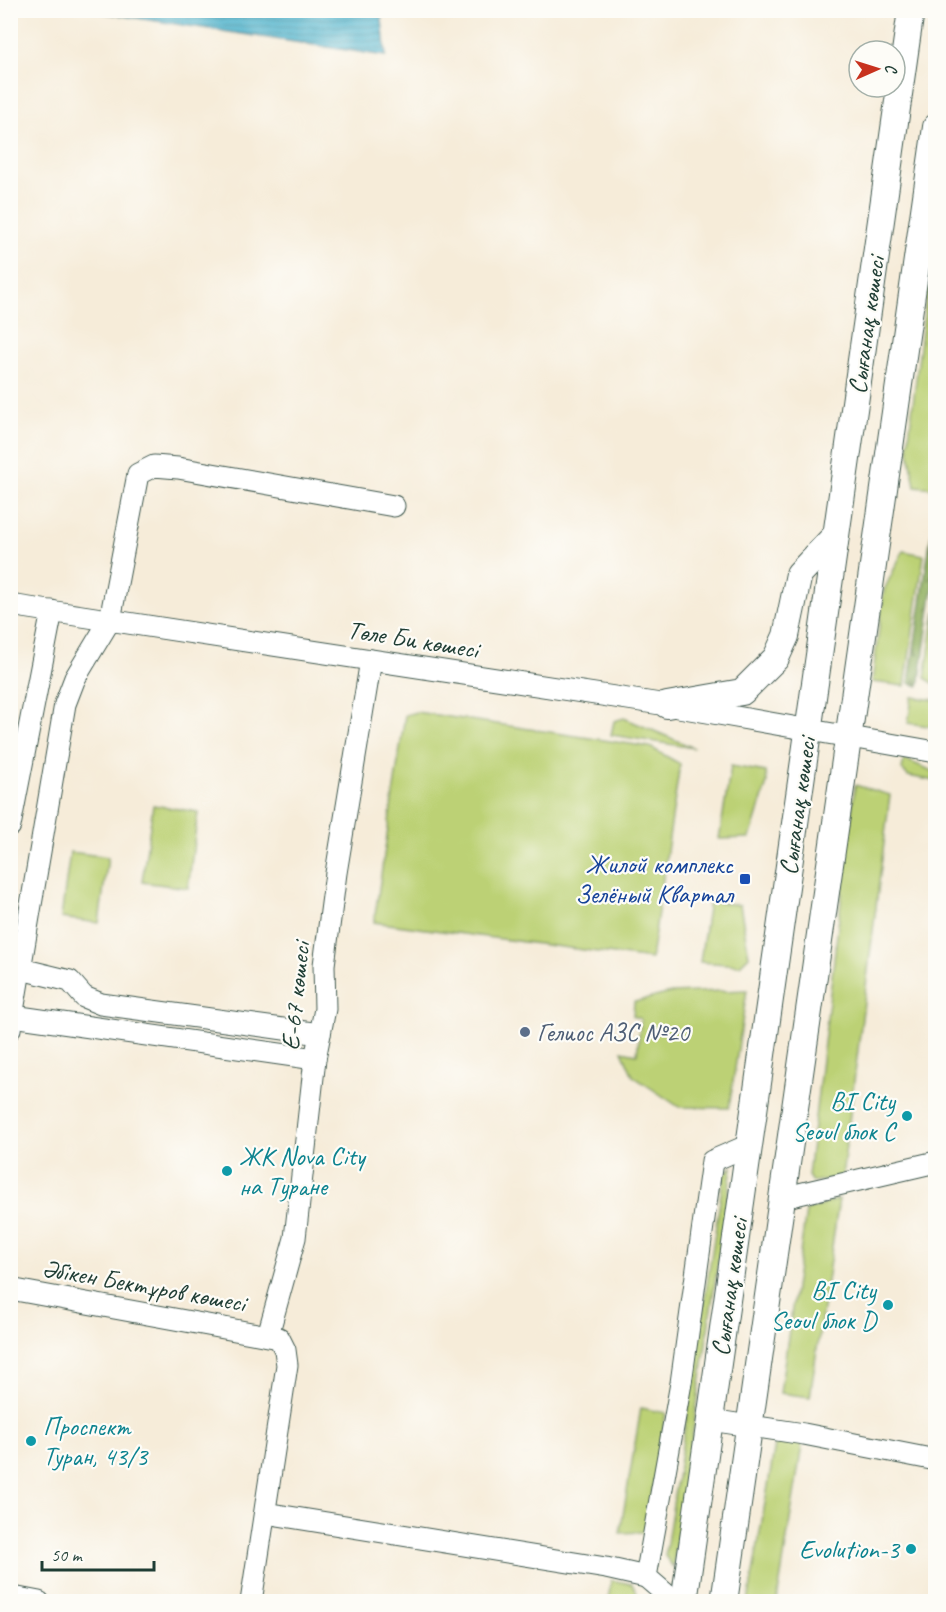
<svg xmlns="http://www.w3.org/2000/svg" width="946" height="1612" font-family="Caveat,sans-serif">
	<style>
		.green { fill: #bcd175; stroke: #6e8754; stroke-width: 1.5 }
		.forest { fill: url(#forest-firs); stroke: #5a784d; stroke-width: 1.5 }
		.water { fill: url(#water-rules); stroke: #367880; stroke-width: 1.5 }
		.lines { fill: none; stroke-linecap: round; stroke-linejoin: round }
		.minor-casing { stroke: #3f574d; stroke-width: 23 }
		.major-casing { stroke: #3f574d; stroke-width: 28 }
		.minor { stroke: #fff; stroke-width: 21 }
		.major { stroke: #fff; stroke-width: 26 }
		.transit-dot { fill: #1a4fb4; stroke: #fdfcf7; stroke-width: 2 }
		.service-dot { fill: #5c6f8a; stroke: #fdfcf7; stroke-width: 2 }
		.culture-dot { fill: #0f9aa8; stroke: #fdfcf7; stroke-width: 2 }
		.labels { text-anchor: middle; stroke-width: 4.5; stroke-linejoin: round; paint-order: stroke }
		.street-label { font-size: 26px; fill: #1f3d34; stroke: #fdfcf7 }
		.transit-label { font-size: 26px; fill: #164399; stroke: #fdfcf7; text-anchor: end }
		.service-label { font-size: 26px; fill: #4e5e75; stroke: #fdfcf7; text-anchor: start }
		.culture-label { font-size: 26px; fill: #0d838f; stroke: #fdfcf7; text-anchor: end }
	</style>
	<defs>
		<pattern id="forest-firs" width="22" height="20" patternUnits="userSpaceOnUse" patternTransform="scale(1.5)"><rect width="22" height="20" fill="#95b366"/><path d="M5 1l3.5 6h-7zM16 11l3.5 6h-7z" fill="#799355"/></pattern>
		<pattern id="water-rules" width="6" height="5" patternUnits="userSpaceOnUse" patternTransform="scale(1.5)"><rect width="6" height="5" fill="#4db2cc"/><path d="M0 2.5h6" fill="none" stroke="#3f92a6"/></pattern>
	</defs>
	<rect width="100%" height="100%" fill="#fdfcf7"/>
	<filter id="ink" filterUnits="userSpaceOnUse"><feTurbulence type="fractalNoise" baseFrequency=".0167" numOctaves="2"/><feDisplacementMap in="SourceGraphic" scale="12" xChannelSelector="R" yChannelSelector="G"/><feConvolveMatrix kernelMatrix="1 2 1 2 8 2 1 2 1" color-interpolation-filters="sRGB"/></filter>
	<filter id="wash" filterUnits="userSpaceOnUse"><feTurbulence type="fractalNoise" baseFrequency=".008" numOctaves="4" result="noise"/><feDisplacementMap in="SourceGraphic" scale="24" xChannelSelector="R" yChannelSelector="G"/><feGaussianBlur stdDeviation="1.35" result="paint"/><feColorMatrix in="noise" values="0 0 0 0 0 0 0 0 0 0 0 0 0 0 0 0 0 1.4 0 .05"/><feComposite in="paint" operator="in"/></filter>
	<g filter="url(#wash)">
		<rect width="100%" height="100%" fill="#f6ecd9"/>
		<!-- green -->
		<g class="green">
			<path d="M935,279L936,481L934,488L915,486L908,445L927,290Z"/>
			<path d="M903,551L924,555L905,686L872,682L884,590Z"/>
			<path d="M935,611L936,684H935L925,678Z"/>
			<path d="M912,697L935,700V727L908,723Z"/>
			<path d="M416,712L650,747L680,764L651,959L374,922L405,715Z"/>
			<path d="M624,718L694,748L611,735L614,721Z"/>
			<path d="M904,759L935,772V781L908,776L902,769Z"/>
			<path d="M731,766L766,772L767,783L750,838L719,839Z"/>
			<path d="M855,785L890,795L842,1177L812,1182L808,1176Z"/>
			<path d="M153,805L198,812L188,888L142,882Z"/>
			<path d="M70,852L108,857L99,923L61,918Z"/>
			<path d="M709,901L740,905L749,956L740,965L700,962Z"/>
			<path d="M747,990L729,1108L679,1107L633,1076L622,1051L637,1054L641,1019L633,1016L634,1002L671,993Z"/>
			<path d="M732,1167L673,1567L665,1556L724,1174Z"/>
			<path d="M839,1199L810,1397L780,1393L806,1211Z"/>
			<path d="M641,1408L666,1413L645,1532L620,1533Z"/>
			<path d="M803,1439L777,1601L748,1602L775,1445L785,1440Z"/>
			<path d="M611,1580L632,1584L641,1601L608,1602Z"/>
		</g>
		<!-- forest -->
		<path class="forest" d="M935,508V573L919,686L909,683Z"/>
		<!-- water -->
		<path class="water" d="M91,11H381L386,56Z"/>
	</g>
	<g filter="url(#ink)">
		<g class="lines">
			<defs>
				<g id="minor">
					<path d="M10,605L667,705L936,752"/>
					<path d="M10,826L52,611"/>
					<path d="M21,969L70,981L84,997L101,1004L320,1034"/>
					<path d="M13,1016L315,1059"/>
					<path d="M10,1029L65,704L75,678L110,620L138,474L154,466L178,468L394,506"/>
					<path d="M782,1198L936,1162"/>
					<path d="M10,1289L279,1338L285,1350L287,1365L251,1602"/>
					<path d="M268,1335L295,1238L315,1059L325,1009L324,965L336,873L371,660"/>
					<path d="M710,1420L804,1434L936,1460"/>
					<path d="M265,1513L606,1568L646,1577"/>
					<path d="M13,1597L39,1602"/>
					<path d="M675,1602L646,1577L681,1383L712,1161L749,1145"/>
				</g>
				<g id="major">
					<path d="M667,705L742,692L776,658L786,636L799,574L835,536"/>
					<path d="M684,1602L911,10"/>
					<path d="M724,1602L936,127"/>
				</g>
			</defs>
			<!-- minor casing -->
			<use href="#minor" class="minor-casing"/>
			<!-- major casing -->
			<use href="#major" class="major-casing"/>
			<!-- minor -->
			<use href="#minor" class="minor"/>
			<!-- major -->
			<use href="#major" class="major"/>
		</g>
	</g>
	<!-- markers -->
	<rect class="transit-dot" x="739" y="873" width="12" height="12" rx="3"/>
	<circle class="service-dot" cx="525" cy="1032" r="6"/>
	<g class="culture-dot">
		<circle cx="907" cy="1116" r="6"/>
		<circle cx="227" cy="1171" r="6"/>
		<circle cx="888" cy="1305" r="6"/>
		<circle cx="31" cy="1441" r="6"/>
		<circle cx="911" cy="1549" r="6"/>
	</g>
	<g class="labels">
		<!-- street labels -->
		<g class="street-label">
			<text transform="translate(866 325) rotate(-82)" y="9">Сығанақ көшесі</text>
			<text transform="translate(413 639) rotate(9)" y="9">Төле Би көшесі</text>
			<text transform="translate(797 806) rotate(-82)" y="9">Сығанақ көшесі</text>
			<text transform="translate(295 996) rotate(-84)" y="9">Е-67 көшесі</text>
			<text transform="translate(144 1285) rotate(10)" y="9">Әбікен Бектұров көшесі</text>
			<text transform="translate(729 1287) rotate(-82)" y="9">Сығанақ көшесі</text>
		</g>
		<!-- transit labels -->
		<g class="transit-label">
			<text x="733" y="873">Жилой комплекс<tspan x="733" dy="30">Зелёный Квартал</tspan></text>
		</g>
		<!-- service labels -->
		<g class="service-label">
			<text x="537" y="1041">Гелиос АЗС №20</text>
		</g>
		<!-- culture labels -->
		<g class="culture-label">
			<text x="895" y="1110">BI City<tspan x="895" dy="30">Seoul блок C</tspan></text>
			<text x="239" y="1165" text-anchor="start">ЖК Nova City<tspan x="239" dy="30">на Туране</tspan></text>
			<text x="876" y="1299">BI City<tspan x="876" dy="30">Seoul блок D</tspan></text>
			<text x="43" y="1435" text-anchor="start">Проспект<tspan x="43" dy="30">Туран, 43/3</tspan></text>
			<text x="899" y="1558">Evolution-3</text>
		</g>
	</g>
	<!-- margin -->
	<rect width="946" height="1612" fill="none" stroke="#fdfcf7" stroke-width="36"/>
	<!-- north arrow -->
	<g transform="translate(877 69) rotate(87)"><circle r="28" fill="#fdfcf7" stroke="#a4b0a9" stroke-width="1.5"/>
	<path d="M0-4.5L10 22L0 15L-10 22Z" fill="#c8321e"/>
	<text y="-9" font-size="16" font-weight="bold" text-anchor="middle" fill="#1f3d34">С</text>
	</g>
	<!-- scale -->
	<path d="M42 1561v9h112v-9" fill="none" stroke="#1f3d34" stroke-width="3"/>
	<text x="51" y="1561" font-size="18" fill="#1f3d34" stroke="#fdfcf7" stroke-width="4.5" paint-order="stroke">50 m</text>
</svg>
